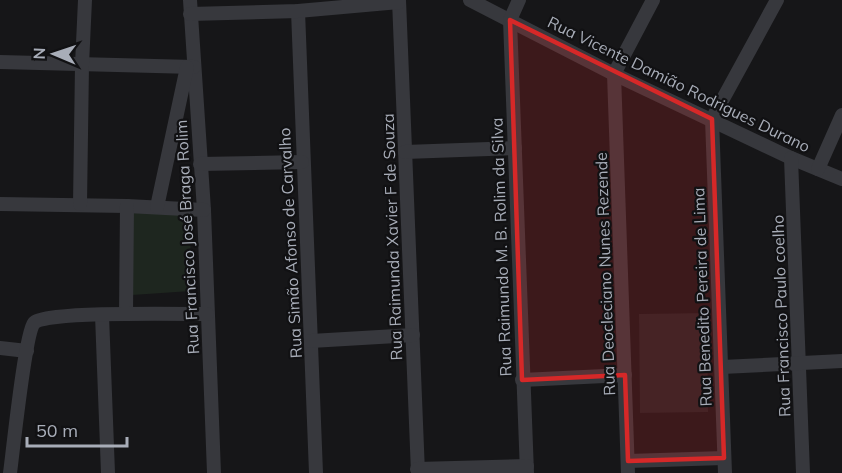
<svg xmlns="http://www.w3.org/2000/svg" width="842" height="473" font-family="Mulish,sans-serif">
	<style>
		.built { fill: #222225 }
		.green { fill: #1e261f }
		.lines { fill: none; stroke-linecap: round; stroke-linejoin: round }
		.street { stroke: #37383d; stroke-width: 14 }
		.marked { fill: #d62828; fill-opacity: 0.2; stroke: #d62828; stroke-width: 4.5; stroke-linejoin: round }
		.labels { text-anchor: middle; stroke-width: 4.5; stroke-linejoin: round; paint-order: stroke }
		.street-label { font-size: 16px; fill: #a8adb8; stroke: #111113 }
	</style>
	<rect width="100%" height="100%" fill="#161618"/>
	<!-- built -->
	<path class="built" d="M707,313L708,412L640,413L639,314Z"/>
	<!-- green -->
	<path class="green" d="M133,207L190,211L191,291L132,295Z"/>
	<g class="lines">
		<!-- street -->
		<g class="street">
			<path d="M190,0L204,210L214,473"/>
			<path d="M399,0L418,473"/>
			<path d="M470,0L614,74L791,158L842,179"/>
			<path d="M519,0L510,20L527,473"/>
			<path d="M298,11L316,473"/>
			<path d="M190,14L298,11L399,2"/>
			<path d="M0,62L194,67"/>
			<path d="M405,152L515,148"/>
			<path d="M791,158L803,473"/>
			<path d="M200,164L302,162"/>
			<path d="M818,169L842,115"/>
			<path d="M0,204L127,206L204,210"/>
			<path d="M80,204L82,65L85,0"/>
			<path d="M157,207L187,67"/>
			<path d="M126,314L127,206"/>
			<path d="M102,315L108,473"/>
			<path d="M311,341L413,335"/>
			<path d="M0,348L27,351"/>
			<path d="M722,367L842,361"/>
			<path d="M522,380L625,375"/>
			<path d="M628,461L724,458"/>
			<path d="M417,469L527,466"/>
			<path d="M10,473C13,451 25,334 34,323C43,311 184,314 207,314"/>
			<path d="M628,473L614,74L653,0"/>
			<path d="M725,473L712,119L777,0"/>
		</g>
	</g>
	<!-- marked area -->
	<path class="marked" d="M510,20L712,119L724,458L628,461L625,375L522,380Z"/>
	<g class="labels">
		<!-- street labels -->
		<g class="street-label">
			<text transform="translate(679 84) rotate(26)" y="6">Rua Vicente Damião Rodrigues Durano</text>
			<text transform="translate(187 237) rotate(-93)" y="6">Rua Francisco José Braga Rolim</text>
			<text transform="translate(392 237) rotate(-92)" y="6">Rua Raimunda Xavier F de Souza</text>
			<text transform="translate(290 243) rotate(-93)" y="6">Rua Simão Afonso de Carvalho</text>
			<text transform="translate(501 247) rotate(-92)" y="6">Rua Raimundo M. B. Rolim da Silva</text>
			<text transform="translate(605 274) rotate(-92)" y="6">Rua Deocleciano Nunes Rezende</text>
			<text transform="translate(702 297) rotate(-92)" y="6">Rua Benedito Pereira de Lima</text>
			<text transform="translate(781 316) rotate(-92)" y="6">Rua Francisco Paulo coelho</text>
		</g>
	</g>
	<!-- north arrow -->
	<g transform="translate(54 54) rotate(272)" stroke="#111113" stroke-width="4.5" paint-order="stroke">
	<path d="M0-4.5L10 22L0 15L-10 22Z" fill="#a8adb8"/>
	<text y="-9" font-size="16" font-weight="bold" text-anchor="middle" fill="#a8adb8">N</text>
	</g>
	<!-- scale -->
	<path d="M27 437v9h100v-9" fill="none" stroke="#a8adb8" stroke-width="3"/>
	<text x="36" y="437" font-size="18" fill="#a8adb8" stroke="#111113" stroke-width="4.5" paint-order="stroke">50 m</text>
</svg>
